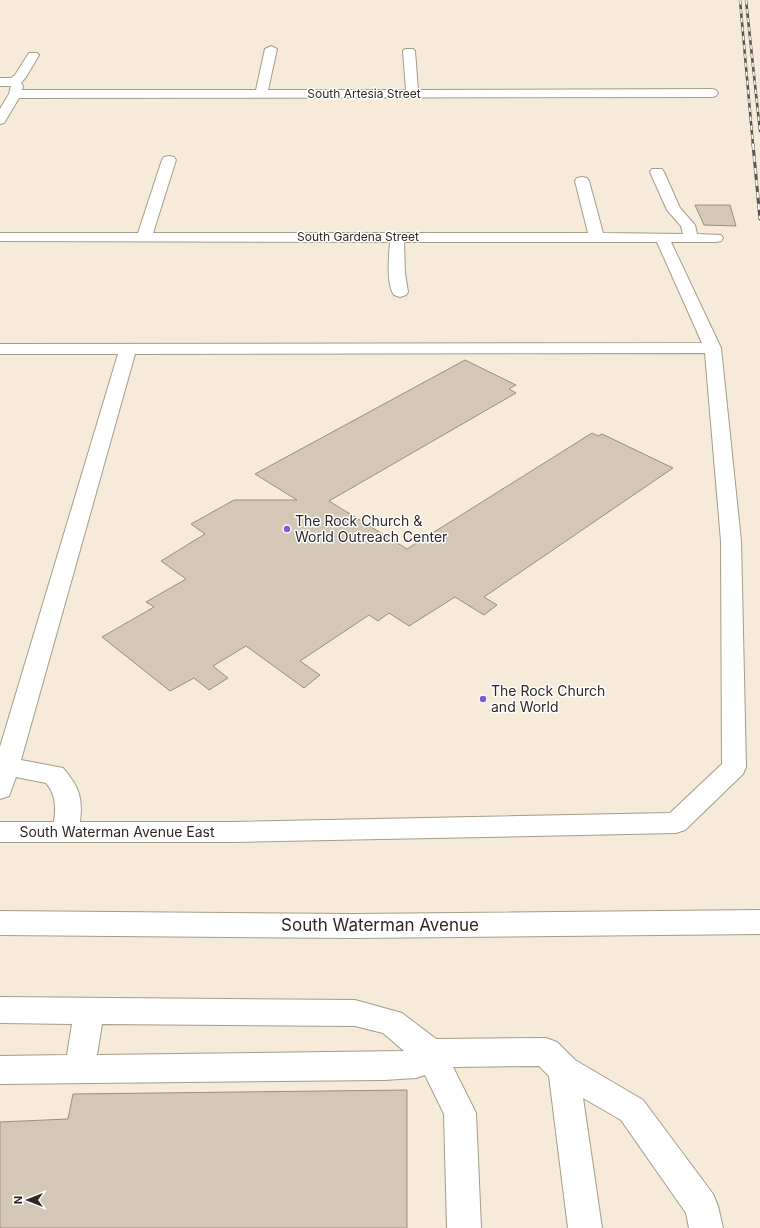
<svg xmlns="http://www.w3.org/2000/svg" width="760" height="1228" font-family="Inter,sans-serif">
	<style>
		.building { fill: #d3c8b6; stroke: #9a8f7f }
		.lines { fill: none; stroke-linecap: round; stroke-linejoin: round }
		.minor-casing { stroke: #a69c8b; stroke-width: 2 }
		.major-casing { stroke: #a69c8b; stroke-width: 2 }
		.minor { fill: #fff; fill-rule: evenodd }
		.major { fill: #fff; fill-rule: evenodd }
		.rail-far1-casing { stroke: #59534a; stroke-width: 2.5 }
		.rail-casing { stroke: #59534a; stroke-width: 3 }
		.rail-far1 { stroke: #fff; stroke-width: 1.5; stroke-dasharray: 4.5; stroke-linecap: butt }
		.rail { stroke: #fff; stroke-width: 2; stroke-dasharray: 6; stroke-linecap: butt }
		.poi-dot { fill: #7f5bd5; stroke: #fff; stroke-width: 1.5 }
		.labels { text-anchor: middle; stroke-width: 3; stroke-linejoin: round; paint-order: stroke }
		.far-street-label { font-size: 12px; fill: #2d2922; stroke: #fff }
		.poi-label { font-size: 14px; fill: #2d2922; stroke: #fff; text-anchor: start }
		.street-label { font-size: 14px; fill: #2d2922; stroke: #fff }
		.near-street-label { font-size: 17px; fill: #2d2922; stroke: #fff }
	</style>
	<rect width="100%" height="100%" fill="#f6ead8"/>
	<!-- building -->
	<g class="building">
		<path d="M695,205H730L736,226L704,225Z"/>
		<path d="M465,360L516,385L509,389L516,393L329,501L407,549L592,433L598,436L602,434L673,468L484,597L497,605L484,615L455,597L409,626L389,613L378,621L369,615L300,661L320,675L304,688L246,646L213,666L228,678L209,690L194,678L170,691L102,637L154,607L146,602L186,579L161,561L205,534L191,524L234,500H297L255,474Z"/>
		<path d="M407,1090V1228H0V1122L68,1119L73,1094Z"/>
	</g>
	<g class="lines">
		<defs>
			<g id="minor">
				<path d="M271,46L277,49L268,90H406L403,51L405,49H413L415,51L418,90L712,89L716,90L718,93L716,96L712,97L19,98L4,123L0,124V109L9,94L11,86H0V78H11L15,75L29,53H37L39,55L26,77L21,83L23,86L22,90H256L265,49Z"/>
				<path d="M169,156L174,157L176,160L153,233H588L575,181L577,178L582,177L587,178L589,181L603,233L683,234L681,226L667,210L650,172L652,169H662L664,172L680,208L695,225L697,234L721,235L723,238L721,241L716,242H671L721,348L741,541L746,767L743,774L685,830L676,833L234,842H0V822H54C56,806 56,795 46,783L16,777L9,796L0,799V747L118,354H0V344L702,343L657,242H404L405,273L408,292L406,295L400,297L394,295C386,284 389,256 390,242L0,241V233H138L162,160L164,157ZM705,353L721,541L722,764L670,813L234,822H80C83,797 79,787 63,768L21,760L135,354Z"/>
				<path d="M0,997L355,1000L402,1013L436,1039L546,1038L557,1042L575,1060L643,1100L713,1194L718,1206L723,1228H689L686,1213L621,1120L583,1098L602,1228H568L549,1076L539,1066L453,1067L476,1113L481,1228H447L444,1114L425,1075L416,1078L384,1080L0,1084V1056L67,1055L72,1024L0,1023ZM102,1024L355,1026L383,1033L404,1051L97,1055Z"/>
			</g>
			<path id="major" d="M760,910V934L355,938L0,935V911L355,914Z"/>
		</defs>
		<!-- minor casing -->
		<use href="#minor" class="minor-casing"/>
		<!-- major casing -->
		<use href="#major" class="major-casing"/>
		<!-- minor -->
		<use href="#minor" class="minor"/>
		<!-- major -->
		<use href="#major" class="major"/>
		<defs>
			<g id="rail-far1">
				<path d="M740,0L753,145"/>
				<path d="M746,0L760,131"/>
			</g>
			<path id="rail" d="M753,144L760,219"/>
		</defs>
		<!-- rail-far1 casing -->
		<use href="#rail-far1" class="rail-far1-casing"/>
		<!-- rail casing -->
		<use href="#rail" class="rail-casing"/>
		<!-- rail-far1 -->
		<use href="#rail-far1" class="rail-far1"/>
		<!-- rail -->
		<use href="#rail" class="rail"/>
	</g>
	<!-- markers -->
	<g class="poi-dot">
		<circle cx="287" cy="529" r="4"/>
		<circle cx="483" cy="699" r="4"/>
	</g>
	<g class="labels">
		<!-- far-street labels -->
		<g class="far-street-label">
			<text x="364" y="98">South Artesia Street</text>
			<text x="358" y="241">South Gardena Street</text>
		</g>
		<!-- poi labels -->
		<g class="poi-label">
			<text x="295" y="526">The Rock Church &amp;<tspan x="295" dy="16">World Outreach Center</tspan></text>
			<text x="491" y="696">The Rock Church<tspan x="491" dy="16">and World</tspan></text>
		</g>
		<!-- street labels -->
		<g class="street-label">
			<text x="117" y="837">South Waterman Avenue East</text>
		</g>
		<!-- near-street labels -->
		<g class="near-street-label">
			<text x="380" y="931">South Waterman Avenue</text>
		</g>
	</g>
	<!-- north arrow -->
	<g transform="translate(28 1200) rotate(270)" stroke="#ffffff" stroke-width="3" paint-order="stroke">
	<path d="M0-3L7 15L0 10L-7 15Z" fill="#2d2922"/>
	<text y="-6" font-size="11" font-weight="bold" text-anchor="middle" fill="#2d2922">N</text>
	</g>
</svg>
